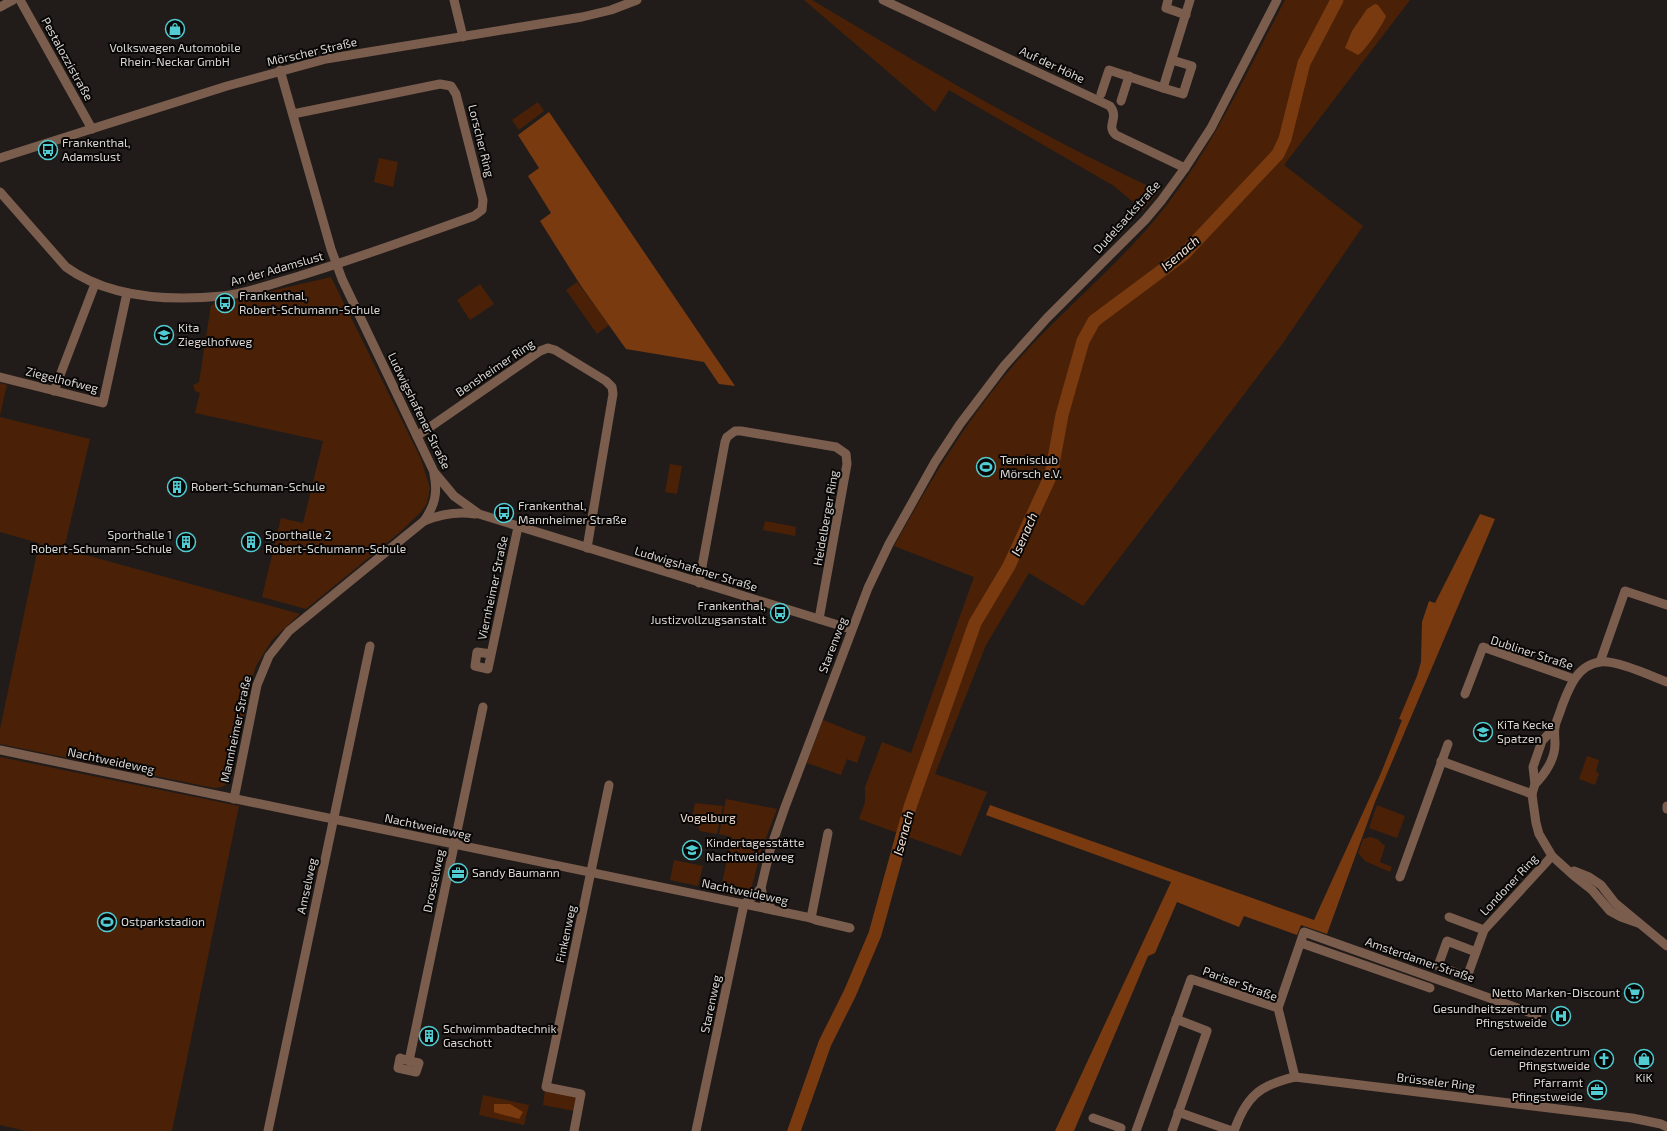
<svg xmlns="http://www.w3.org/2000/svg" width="1667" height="1131" font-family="'Exo 2',sans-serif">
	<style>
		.green { fill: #4a2107 }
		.forest { fill: #7a3a10 }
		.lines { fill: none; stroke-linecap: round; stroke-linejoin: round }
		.river { stroke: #7a3a10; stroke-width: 13 }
		.minor { stroke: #7b5d4d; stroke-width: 9 }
		.labels { text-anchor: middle; stroke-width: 4; stroke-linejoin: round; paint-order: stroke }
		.poi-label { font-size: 12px; fill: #d9d6d4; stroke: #090706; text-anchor: start }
		.street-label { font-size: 12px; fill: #d9d6d4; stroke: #090706 }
		.park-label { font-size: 12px; fill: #f1dcd2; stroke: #090706 }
		.water-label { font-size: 13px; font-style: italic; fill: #f4e0d5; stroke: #090706 }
	</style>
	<rect width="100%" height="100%" fill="#211c1a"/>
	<!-- green -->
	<g class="green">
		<path d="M804,0H812C926,68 1039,136 1159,191L1143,210L1114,186L949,90L935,112Z"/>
		<path d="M1285,0H1410L1284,165L1363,226L1283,343L1083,606L1029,573L986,645L935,774L987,792L961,856L859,819L865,802V787L882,742L911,753L974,577L894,546C930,481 968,417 1018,360C1061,312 1111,271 1153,222C1209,156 1245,76 1285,0Z"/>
		<path d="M538,102L544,111L519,130L512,120Z"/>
		<path d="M379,158L398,162L393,187L374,182Z"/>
		<path d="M331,277L421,459L430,488L427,503L421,512L399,533L306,609L262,597L281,518L303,523L323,441L195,413L200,393L195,391L193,385L199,382L211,305Z"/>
		<path d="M577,282L609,325L597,334L566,290Z"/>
		<path d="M480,284L494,304L470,320L457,300Z"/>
		<path d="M0,383L7,385L0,415Z"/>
		<path d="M0,417L90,439L64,549L300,614L272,640L256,666L251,683L231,776C228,785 223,788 214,788L0,744V729L39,543L0,532Z"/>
		<path d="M670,464L682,466L677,494L665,492Z"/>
		<path d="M765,521L796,527L795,536L763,530Z"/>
		<path d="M823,720L866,737L857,763L847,759L841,775L807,763Z"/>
		<path d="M1587,756L1599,760L1596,771L1599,774L1595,785L1579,779Z"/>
		<path d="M0,757L239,806L172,1131H26L0,1125Z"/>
		<path d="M726,799L777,809L761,851L751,890C742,901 732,896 720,892L732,837L719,834Z"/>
		<path d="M695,803L723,806L717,834L700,831L694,818L692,817Z"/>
		<path d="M1377,805L1405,816L1397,838L1369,828Z"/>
		<path d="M1370,837L1377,839L1385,846L1380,862L1392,867L1390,872L1365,861L1358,853L1363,839Z"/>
		<path d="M674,860L703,866L698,886L670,880Z"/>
		<path d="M545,1090L577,1096L574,1111L543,1105Z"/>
		<path d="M483,1095L529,1105L524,1125L479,1115Z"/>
	</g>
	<!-- forest -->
	<g class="forest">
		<path d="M1375,4L1378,5L1386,16C1384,23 1365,51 1358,55L1345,48L1352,31L1367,9Z"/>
		<path d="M549,112L735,386L719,384L704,362L626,349L581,286L540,221L551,213L528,176L539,168L518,135Z"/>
		<path d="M1480,514L1495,519L1375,802L1327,934L1301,925L1297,935L1244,916L1239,927L1177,902L1155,953L1148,956L1074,1131H1055L1171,882L986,815L990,805L1314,920L1381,773L1402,720L1399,719L1417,676L1421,662L1422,622L1429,601L1435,603Z"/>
		<path d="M494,1104H510L523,1112L519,1119C512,1117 499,1114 494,1112Z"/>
	</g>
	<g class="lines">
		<!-- river -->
		<path class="river" d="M794,1131L825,1043L850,993L875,934L910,807L975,623L1009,566L1051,475L1062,415L1083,341L1094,321L1184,254L1278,154L1285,139L1304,63L1337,0"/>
		<!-- minor -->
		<g class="minor">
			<path d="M20,0L92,129"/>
			<path d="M454,0L463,37"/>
			<path d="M883,0L1110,106C1120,119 1105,125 1116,135L1185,168"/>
			<path d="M1168,0L1166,8L1186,15"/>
			<path d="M0,7L13,0"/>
			<path d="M280,70L331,249L342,279L434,472L454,496L479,514L851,629"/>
			<path d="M1163,88L1183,94L1192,66L1172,60"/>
			<path d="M1101,94L1109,70L1163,88L1190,0"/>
			<path d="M1121,101L1129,76"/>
			<path d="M0,158L227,86L326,59L582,17L611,10L637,0"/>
			<path d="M0,192L66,267C110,299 171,301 223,296C249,293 274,283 299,276C358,258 416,237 474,216L482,210L483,200L456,94L451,86L440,84L293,114"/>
			<path d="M0,377L103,403L127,293"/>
			<path d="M54,391L95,284"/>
			<path d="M417,436L540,351L548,348L555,350L606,381L612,387L613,394L587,548"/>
			<path d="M424,521C441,514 456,511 475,514"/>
			<path d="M699,583L725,442L727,437L735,431H741L836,447L846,454L847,464L819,619"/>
			<path d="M491,654L477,652L475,666L488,669L518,527"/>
			<path d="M1600,662L1625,591L1667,605"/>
			<path d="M1465,694L1483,647L1574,679"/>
			<path d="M1555,727L1542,741L1533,767L1535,784L1532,794L1533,802L1536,823L1539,834L1552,856L1573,875L1592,890L1610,911L1621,917L1638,923"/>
			<path d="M0,750L811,918L816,920L850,928"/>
			<path d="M1441,761L1532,794"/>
			<path d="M1535,784C1545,774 1555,759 1555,744C1555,738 1554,732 1555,726C1557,719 1560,713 1562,706C1569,688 1577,665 1600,662C1617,660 1651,676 1667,682"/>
			<path d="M234,799L257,685L269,656L289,631L424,521C435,505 438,493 434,474"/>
			<path d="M1667,806V809"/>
			<path d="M1574,871L1589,877L1601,885L1615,903L1667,946"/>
			<path d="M1400,877L1448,744"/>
			<path d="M761,888L764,900L773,910"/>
			<path d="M1449,917L1484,930"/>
			<path d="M811,918L828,833"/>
			<path d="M1301,943L1430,988"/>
			<path d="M1476,952L1447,941L1438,966L1467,977L1484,930L1552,856"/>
			<path d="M1278,1008L1304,932L1537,1015"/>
			<path d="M409,1061L419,1063L416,1072L398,1068L400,1058L409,1061L483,707"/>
			<path d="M1178,1112L1232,1131"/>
			<path d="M1093,1118L1121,1128L1119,1131"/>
			<path d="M268,1131L370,646"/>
			<path d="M574,1131L581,1094L546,1087L609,785"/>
			<path d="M696,1131L744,904L754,896L761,888L770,850L785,807L868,588L889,544L935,462L960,424L1004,366L1047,318L1145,220L1161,201L1185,168L1211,128L1277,0"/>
			<path d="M1136,1131L1191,979L1278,1008L1295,1077"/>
			<path d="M1172,1131L1207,1031L1176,1019"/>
			<path d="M1234,1131C1246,1097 1259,1085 1295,1077L1632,1118L1661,1124L1667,1127"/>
		</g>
	</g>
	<!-- icons -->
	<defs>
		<symbol id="shop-ring" viewBox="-11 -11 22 22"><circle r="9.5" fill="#090706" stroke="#51ccd2" stroke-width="1.5"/><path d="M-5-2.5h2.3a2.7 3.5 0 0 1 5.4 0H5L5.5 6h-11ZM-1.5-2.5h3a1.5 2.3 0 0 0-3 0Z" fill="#51ccd2"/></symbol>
		<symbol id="bus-ring" viewBox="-11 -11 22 22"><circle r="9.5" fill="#090706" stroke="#51ccd2" stroke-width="1.5"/><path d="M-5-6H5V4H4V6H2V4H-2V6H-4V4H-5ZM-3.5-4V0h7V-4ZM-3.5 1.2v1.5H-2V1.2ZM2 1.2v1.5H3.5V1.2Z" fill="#51ccd2"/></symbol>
		<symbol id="school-ring" viewBox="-11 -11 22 22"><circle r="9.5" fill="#090706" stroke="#51ccd2" stroke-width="1.5"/><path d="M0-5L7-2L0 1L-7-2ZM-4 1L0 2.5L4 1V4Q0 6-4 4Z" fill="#51ccd2"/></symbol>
		<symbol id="stadium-ring" viewBox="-11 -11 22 22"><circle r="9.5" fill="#090706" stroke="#51ccd2" stroke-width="1.5"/><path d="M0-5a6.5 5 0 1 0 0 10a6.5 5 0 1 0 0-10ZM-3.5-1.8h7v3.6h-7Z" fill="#51ccd2"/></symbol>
		<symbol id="building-ring" viewBox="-11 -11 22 22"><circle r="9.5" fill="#090706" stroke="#51ccd2" stroke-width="1.5"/><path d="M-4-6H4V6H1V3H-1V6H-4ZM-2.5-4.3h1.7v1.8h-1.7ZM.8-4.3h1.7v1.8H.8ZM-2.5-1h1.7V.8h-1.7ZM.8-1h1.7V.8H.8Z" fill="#51ccd2"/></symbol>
		<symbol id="office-ring" viewBox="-11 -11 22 22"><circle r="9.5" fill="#090706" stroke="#51ccd2" stroke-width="1.5"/><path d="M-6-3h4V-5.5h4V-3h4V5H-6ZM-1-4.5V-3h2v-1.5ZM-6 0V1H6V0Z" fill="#51ccd2"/></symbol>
		<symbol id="supermarket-ring" viewBox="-11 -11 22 22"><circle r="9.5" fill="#090706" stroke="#51ccd2" stroke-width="1.5"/><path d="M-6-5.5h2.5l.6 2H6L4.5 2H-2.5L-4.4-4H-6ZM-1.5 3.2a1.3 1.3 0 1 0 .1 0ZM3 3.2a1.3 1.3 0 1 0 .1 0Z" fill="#51ccd2"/></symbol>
		<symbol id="hospital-ring" viewBox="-11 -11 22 22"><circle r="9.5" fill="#090706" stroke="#51ccd2" stroke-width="1.5"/><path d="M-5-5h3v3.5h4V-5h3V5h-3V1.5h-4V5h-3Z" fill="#51ccd2"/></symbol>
		<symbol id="church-ring" viewBox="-11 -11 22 22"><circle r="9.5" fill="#090706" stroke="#51ccd2" stroke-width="1.5"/><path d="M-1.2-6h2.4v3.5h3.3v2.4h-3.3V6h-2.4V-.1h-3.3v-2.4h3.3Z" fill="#51ccd2"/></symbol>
	</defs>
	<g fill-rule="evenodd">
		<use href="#shop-ring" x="164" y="18" width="22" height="22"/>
		<use href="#bus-ring" x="37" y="139" width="22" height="22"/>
		<use href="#bus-ring" x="214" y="292" width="22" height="22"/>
		<use href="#school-ring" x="153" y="324" width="22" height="22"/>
		<use href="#stadium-ring" x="975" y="456" width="22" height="22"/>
		<use href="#building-ring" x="166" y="476" width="22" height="22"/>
		<use href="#bus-ring" x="493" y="502" width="22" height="22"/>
		<use href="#building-ring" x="175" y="531" width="22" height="22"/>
		<use href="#building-ring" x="240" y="531" width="22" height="22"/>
		<use href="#bus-ring" x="769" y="602" width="22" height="22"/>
		<use href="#school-ring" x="1472" y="721" width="22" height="22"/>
		<use href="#school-ring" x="681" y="839" width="22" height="22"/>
		<use href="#office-ring" x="447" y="862" width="22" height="22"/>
		<use href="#stadium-ring" x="96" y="911" width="22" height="22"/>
		<use href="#supermarket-ring" x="1623" y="982" width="22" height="22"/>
		<use href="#hospital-ring" x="1550" y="1005" width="22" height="22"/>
		<use href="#building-ring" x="418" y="1025" width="22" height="22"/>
		<use href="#church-ring" x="1593" y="1048" width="22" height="22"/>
		<use href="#shop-ring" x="1633" y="1048" width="22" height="22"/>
		<use href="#office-ring" x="1586" y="1079" width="22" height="22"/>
	</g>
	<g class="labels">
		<!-- poi labels -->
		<g class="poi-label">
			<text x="175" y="52" text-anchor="middle">Volkswagen Automobile<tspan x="175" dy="14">Rhein-Neckar GmbH</tspan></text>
			<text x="62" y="147">Frankenthal,<tspan x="62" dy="14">Adamslust</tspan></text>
			<text x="239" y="300">Frankenthal,<tspan x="239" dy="14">Robert-Schumann-Schule</tspan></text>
			<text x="178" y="332">Kita<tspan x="178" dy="14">Ziegelhofweg</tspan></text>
			<text x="1000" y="464">Tennisclub<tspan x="1000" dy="14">Mörsch e.V.</tspan></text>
			<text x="191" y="491">Robert-Schuman-Schule</text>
			<text x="518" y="510">Frankenthal,<tspan x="518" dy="14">Mannheimer Straße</tspan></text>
			<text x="172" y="539" text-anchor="end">Sporthalle 1<tspan x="172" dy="14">Robert-Schumann-Schule</tspan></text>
			<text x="265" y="539">Sporthalle 2<tspan x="265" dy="14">Robert-Schumann-Schule</tspan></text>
			<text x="766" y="610" text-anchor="end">Frankenthal,<tspan x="766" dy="14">Justizvollzugsanstalt</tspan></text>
			<text x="1497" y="729">KiTa Kecke<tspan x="1497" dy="14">Spatzen</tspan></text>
			<text x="706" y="847">Kindertagesstätte<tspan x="706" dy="14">Nachtweideweg</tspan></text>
			<text x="472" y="877">Sandy Baumann</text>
			<text x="121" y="926">Ostparkstadion</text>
			<text x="1620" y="997" text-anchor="end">Netto Marken-Discount</text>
			<text x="1547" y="1013" text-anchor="end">Gesundheitszentrum<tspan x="1547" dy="14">Pfingstweide</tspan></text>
			<text x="443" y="1033">Schwimmbadtechnik<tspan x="443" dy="14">Gaschott</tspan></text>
			<text x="1590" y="1056" text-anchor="end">Gemeindezentrum<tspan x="1590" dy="14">Pfingstweide</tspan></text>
			<text x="1644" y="1082" text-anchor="middle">KiK</text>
			<text x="1583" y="1087" text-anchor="end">Pfarramt<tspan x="1583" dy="14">Pfingstweide</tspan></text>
		</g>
		<!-- street labels -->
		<g class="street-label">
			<text transform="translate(312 52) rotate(-13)" y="4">Mörscher Straße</text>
			<text transform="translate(67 59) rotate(61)" y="4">Pestalozzistraße</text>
			<text transform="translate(1052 65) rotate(25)" y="4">Auf der Höhe</text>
			<text transform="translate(481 141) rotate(76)" y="4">Lorscher Ring</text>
			<text transform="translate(1127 217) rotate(-48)" y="4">Dudelsackstraße</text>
			<text transform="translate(277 269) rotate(-16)" y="4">An der Adamslust</text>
			<text transform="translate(495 368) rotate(-34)" y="4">Bensheimer Ring</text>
			<text transform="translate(62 380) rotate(14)" y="4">Ziegelhofweg</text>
			<text transform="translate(419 411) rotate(64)" y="4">Ludwigshafener Straße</text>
			<text transform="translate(826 518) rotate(-80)" y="4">Heidelberger Ring</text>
			<text transform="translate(696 569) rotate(17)" y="4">Ludwigshafener Straße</text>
			<text transform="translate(493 588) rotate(-78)" y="4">Viernheimer Straße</text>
			<text transform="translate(833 645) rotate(-69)" y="4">Starenweg</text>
			<text transform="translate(1532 653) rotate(18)" y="4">Dubliner Straße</text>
			<text transform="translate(236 729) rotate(-78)" y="4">Mannheimer Straße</text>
			<text transform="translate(111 761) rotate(12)" y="4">Nachtweideweg</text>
			<text transform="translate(428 827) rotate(12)" y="4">Nachtweideweg</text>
			<text transform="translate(434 881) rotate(-78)" y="4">Drosselweg</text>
			<text transform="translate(1509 885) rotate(-47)" y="4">Londoner Ring</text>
			<text transform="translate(307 886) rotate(-78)" y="4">Amselweg</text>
			<text transform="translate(745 892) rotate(12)" y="4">Nachtweideweg</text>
			<text transform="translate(566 934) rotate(-78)" y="4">Finkenweg</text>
			<text transform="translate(1420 960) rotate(19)" y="4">Amsterdamer Straße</text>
			<text transform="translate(1240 984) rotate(20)" y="4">Pariser Straße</text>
			<text transform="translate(711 1004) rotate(-78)" y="4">Starenweg</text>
			<text transform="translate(1436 1082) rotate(7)" y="4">Brüsseler Ring</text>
		</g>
		<!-- park labels -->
		<g class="park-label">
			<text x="708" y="822">Vogelburg</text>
		</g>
		<!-- water labels -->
		<g class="water-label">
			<text transform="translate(1180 253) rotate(-41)" y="5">Isenach</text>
			<text transform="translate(1024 534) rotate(-66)" y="5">Isenach</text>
			<text transform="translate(903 833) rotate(-75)" y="5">Isenach</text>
		</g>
	</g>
</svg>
